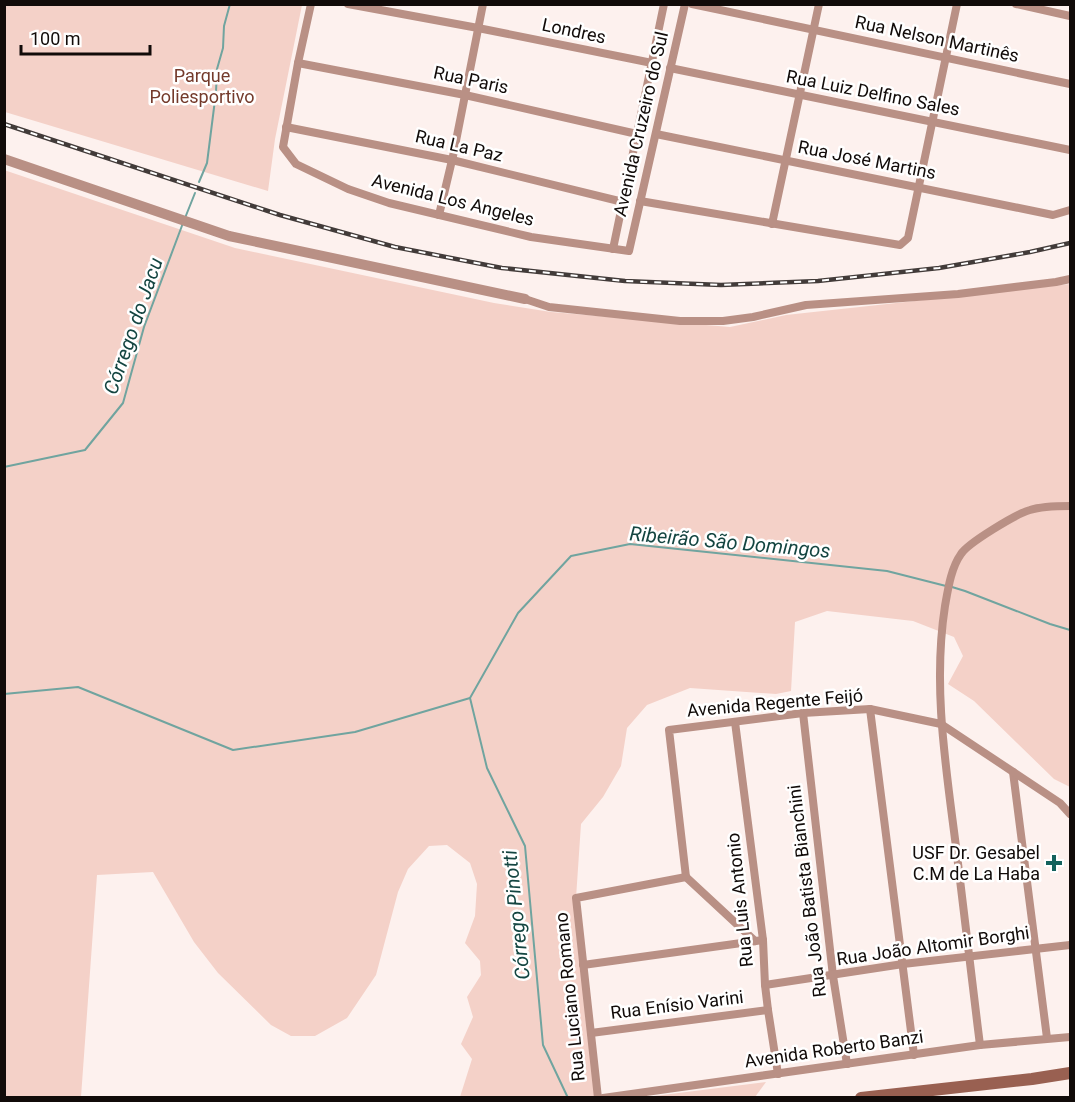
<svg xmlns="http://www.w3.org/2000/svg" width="1075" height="1102" font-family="Roboto,sans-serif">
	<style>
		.green { fill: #f4d1c8 }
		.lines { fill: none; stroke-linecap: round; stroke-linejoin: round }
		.stream { stroke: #70a49f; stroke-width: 2 }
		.minor { stroke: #b99085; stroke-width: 8 }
		.tertiary { stroke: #b99085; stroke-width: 10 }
		.secondary { stroke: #996051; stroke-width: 12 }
		.rail-casing { stroke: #423b39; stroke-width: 4.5 }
		.rail { stroke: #fff; stroke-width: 2; stroke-dasharray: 7; stroke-linecap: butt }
		.poi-dot { fill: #14625d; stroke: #fff; stroke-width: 2 }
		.labels { text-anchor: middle; stroke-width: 5; stroke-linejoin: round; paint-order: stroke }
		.street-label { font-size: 18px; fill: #110b09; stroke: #fff }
		.park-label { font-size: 18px; fill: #743a2b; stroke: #fff }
		.poi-label { font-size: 18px; fill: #110b09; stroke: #fff; text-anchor: end }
		.water-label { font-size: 20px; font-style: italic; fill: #144541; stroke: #fff }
	</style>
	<rect width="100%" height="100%" fill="#fdf1ee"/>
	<!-- green -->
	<g class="green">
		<path d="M4,5H302L275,139L268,191L5,112Z"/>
		<path d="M4,170L235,248L494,303L551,312L730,327L786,315L1070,284V787L1054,779L974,701L948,684L963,656L954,637L913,621L827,611L795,622L791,691L776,694L690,688L647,705L627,728L621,766L603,797L581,824L576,898L598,1097H460L472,1059L461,1044L473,1017L467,997L481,975L480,961L465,943L475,916L477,884L470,863L447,845L429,846L408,869L398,892L376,975L347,1018L315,1036H291L271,1025L218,973L194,942L153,872L97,875L81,1097H5Z"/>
		<path d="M766,1082L755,1097H647Z"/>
	</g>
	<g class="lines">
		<!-- stream -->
		<g class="stream">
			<path d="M199,182L207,163L216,92L217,69L223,48L224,26L230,4"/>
			<path d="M185,218L195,193"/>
			<path d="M4,467L85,450L123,403L144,327L183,223"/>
			<path d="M952,587L965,591L1050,624L1070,630"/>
			<path d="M4,694L78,687L233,750L355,732L470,698L518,613L571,556L630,544L887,571L946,586"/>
			<path d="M470,698L487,768L525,846L543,1045L568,1098"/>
		</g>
		<!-- minor -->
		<g class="minor">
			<path d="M311,4L298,63L283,147L296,164L348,189L389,203L531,237L629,251L685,4"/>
			<path d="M348,4L478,28L652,63"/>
			<path d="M692,4L1070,84"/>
			<path d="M1016,4L1070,16"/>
			<path d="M298,63L465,95L637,134"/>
			<path d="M670,68L1070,150"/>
			<path d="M286,127L452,160L623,202"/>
			<path d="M656,134L1053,215L1070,210"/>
			<path d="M640,201L900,245L908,238L957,4"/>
			<path d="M439,215L453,156L483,4"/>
			<path d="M772,224L819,4"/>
			<path d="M613,249L664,4"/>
			<path d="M525,299L549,307L680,321H723L753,317L806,305L958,294L1056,282L1070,279"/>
			<path d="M870,709L914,1055"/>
			<path d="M803,713L833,976L847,1064"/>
			<path d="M735,722L763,940L765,985L768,1010L778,1074"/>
			<path d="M1013,772L1047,1038"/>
			<path d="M686,877L669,730L803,713L870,709L941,724L1060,803L1070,814"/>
			<path d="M686,877L755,941"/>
			<path d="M583,965L763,940"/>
			<path d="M765,985L903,964L1070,945"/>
			<path d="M591,1033L768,1010"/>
			<path d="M980,1045C972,982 965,919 957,855C947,773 932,689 945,606C948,589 951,568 961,554C968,543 1016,514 1030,510C1042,506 1057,506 1070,506"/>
			<path d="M598,1098L576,898L686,877"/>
			<path d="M603,1098L980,1045L1070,1037"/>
		</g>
		<!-- tertiary -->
		<path class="tertiary" d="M4,159L229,236L525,299"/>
		<!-- secondary -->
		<path class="secondary" d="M861,1098L1032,1079L1070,1073"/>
		<defs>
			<path id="rail" d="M4,124L280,215L395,247L502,268L625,281L721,285L818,281L939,268L1030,252L1070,243"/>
		</defs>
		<!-- rail casing -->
		<use href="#rail" class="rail-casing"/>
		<!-- rail -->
		<use href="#rail" class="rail"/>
	</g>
	<!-- markers -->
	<path class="poi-dot" d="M1051 854h6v6h6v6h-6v6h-6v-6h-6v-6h6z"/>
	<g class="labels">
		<!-- street labels -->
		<g class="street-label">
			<text transform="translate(574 31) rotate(12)" y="6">Londres</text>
			<text transform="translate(937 39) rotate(12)" y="6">Rua Nelson Martinês</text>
			<text transform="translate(471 80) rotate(12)" y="6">Rua Paris</text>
			<text transform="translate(873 93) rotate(11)" y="6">Rua Luiz Delfino Sales</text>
			<text transform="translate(641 124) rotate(-77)" y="6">Avenida Cruzeiro do Sul</text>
			<text transform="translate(459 146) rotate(13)" y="6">Rua La Paz</text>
			<text transform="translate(867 160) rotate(11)" y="6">Rua José Martins</text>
			<text transform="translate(453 200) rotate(14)" y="6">Avenida Los Angeles</text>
			<text transform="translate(775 703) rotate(-5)" y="6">Avenida Regente Feijó</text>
			<text transform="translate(807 891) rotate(-97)" y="6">Rua João Batista Bianchini</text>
			<text transform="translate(740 900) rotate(-96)" y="6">Rua Luis Antonio</text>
			<text transform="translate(933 946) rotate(-8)" y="6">Rua João Altomir Borghi</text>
			<text transform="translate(570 997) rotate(-96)" y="6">Rua Luciano Romano</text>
			<text transform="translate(677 1005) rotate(-7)" y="6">Rua Enísio Varini</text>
			<text transform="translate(834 1049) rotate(-8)" y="6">Avenida Roberto Banzi</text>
		</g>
		<!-- park labels -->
		<g class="park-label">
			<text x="202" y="82">Parque<tspan x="202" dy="21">Poliesportivo</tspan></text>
		</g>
		<!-- poi labels -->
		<g class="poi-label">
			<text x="1040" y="859">USF Dr. Gesabel<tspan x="1040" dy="21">C.M de La Haba</tspan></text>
		</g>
		<!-- water labels -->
		<g class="water-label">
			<text transform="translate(133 326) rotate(-71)" y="7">Córrego do Jacu</text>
			<text transform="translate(730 542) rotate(5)" y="7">Ribeirão São Domingos</text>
			<text transform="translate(516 915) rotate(-96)" y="7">Córrego Pinotti</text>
		</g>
	</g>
	<!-- border -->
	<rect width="1075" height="1102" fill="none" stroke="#110b09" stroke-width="12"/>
	<!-- scale -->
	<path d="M21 45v9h129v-9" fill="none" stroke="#110b09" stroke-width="3"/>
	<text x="30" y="45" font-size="18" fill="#110b09" stroke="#ffffff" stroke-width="4.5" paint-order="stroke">100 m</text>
</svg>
